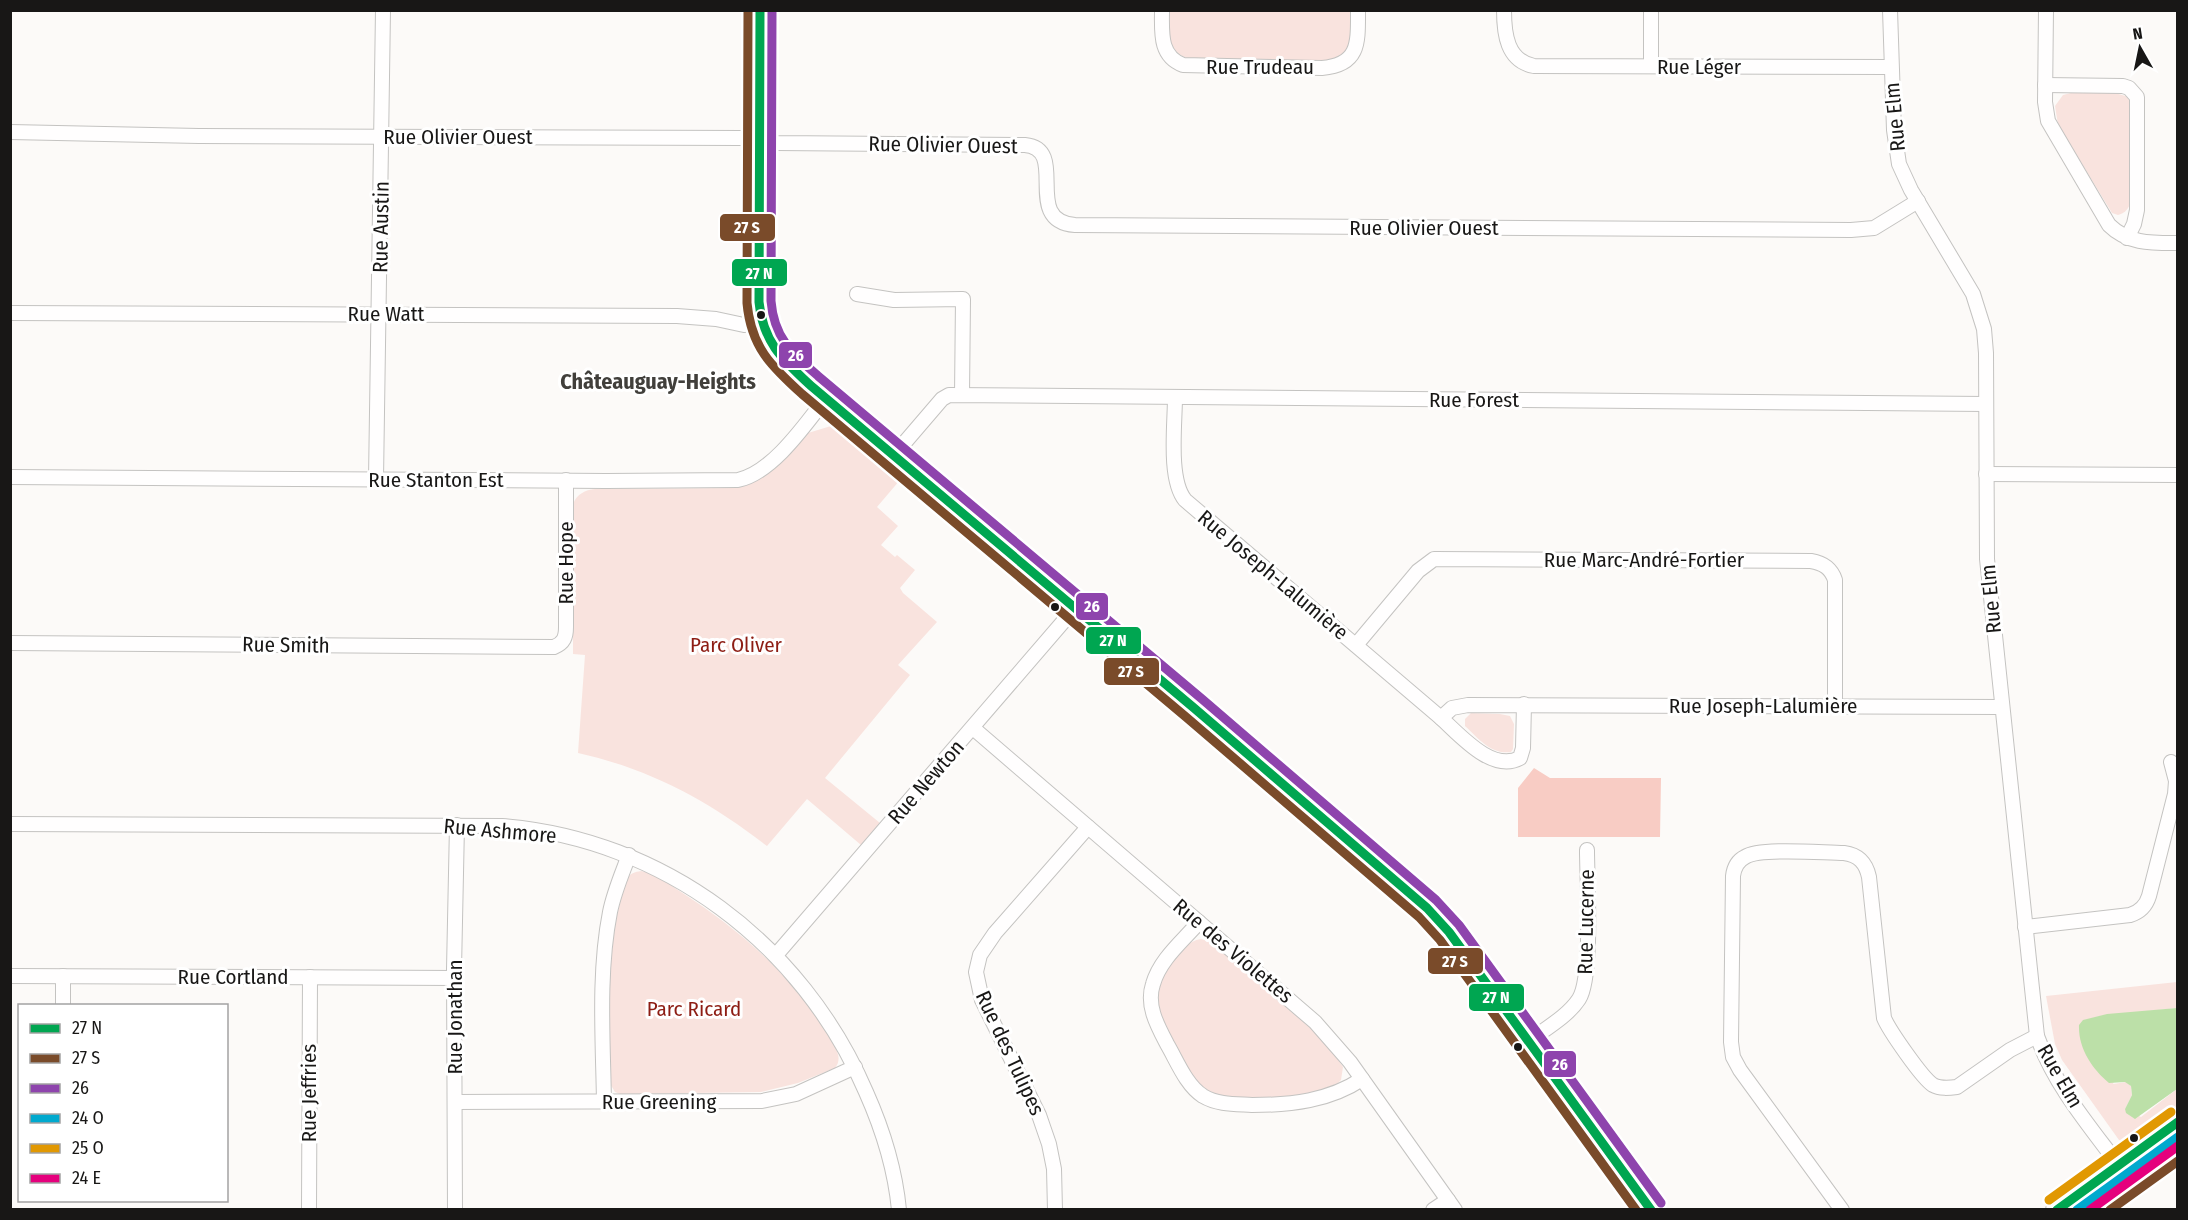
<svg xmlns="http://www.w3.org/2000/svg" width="2188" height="1220" font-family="'Fira Sans Condensed',sans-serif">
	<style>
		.green { fill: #f9e3de }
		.forest { fill: #f8ccc4 }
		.water { fill: #bce0a8 }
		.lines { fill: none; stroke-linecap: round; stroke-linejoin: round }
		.street-casing { stroke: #c4c3c1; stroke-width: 16 }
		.secondary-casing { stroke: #c4c3c1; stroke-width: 22 }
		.street { stroke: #fffefe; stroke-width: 14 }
		.secondary { stroke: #fffefe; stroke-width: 20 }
		.bus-1-casing { stroke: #fff; stroke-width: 14 }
		.bus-2-casing { stroke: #fff; stroke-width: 14 }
		.bus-3-casing { stroke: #fff; stroke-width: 14 }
		.bus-4-casing { stroke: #fff; stroke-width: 14 }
		.bus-5-casing { stroke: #fff; stroke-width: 14 }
		.bus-6-casing { stroke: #fff; stroke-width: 14 }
		.bus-1 { stroke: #00a651; stroke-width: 9 }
		.bus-2 { stroke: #7a4b2a; stroke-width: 9 }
		.bus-3 { stroke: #8e44ad; stroke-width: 9 }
		.bus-4 { stroke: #00a9ce; stroke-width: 9 }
		.bus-5 { stroke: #e19802; stroke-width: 9 }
		.bus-6 { stroke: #e5007d; stroke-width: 9 }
		.bus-dot { fill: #181716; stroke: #fff; stroke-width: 2 }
		.labels { text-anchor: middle; stroke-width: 6; stroke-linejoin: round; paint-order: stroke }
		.street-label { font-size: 21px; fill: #181716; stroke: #fff }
		.park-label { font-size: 21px; fill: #8d1d14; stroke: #fff }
		.neighbourhood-label { font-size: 22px; font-weight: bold; fill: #413f3b; stroke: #fff }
		.line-badge { stroke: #fff; stroke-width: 2 }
		.badge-label { font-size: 16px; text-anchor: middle; font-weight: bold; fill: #fff }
	</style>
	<rect width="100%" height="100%" fill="#fcfaf8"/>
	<!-- green -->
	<g class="green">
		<path d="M1168,11H1352C1351,35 1356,56 1326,61L1190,59C1165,52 1169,32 1168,11Z"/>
		<path d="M2071,93H2115L2129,97L2130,204C2127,211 2124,213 2118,215L2112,213L2058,125L2055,106L2063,95Z"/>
		<path d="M831,426L837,427L900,480L877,507L898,526L881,545L895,557L897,555L915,570L900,588L903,593L937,622L898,665L910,675L825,778L880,823L861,845L807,799L767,846C709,801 650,769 578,753L585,655L573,654V504C577,494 585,490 595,489L732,488L750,484L767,474L808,433Z"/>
		<path d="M1471,713L1500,714L1510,716L1514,724L1513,749L1511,752C1491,755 1478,738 1465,726V719Z"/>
		<path d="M641,871C656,873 669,884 681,892C739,929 793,976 828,1035C834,1046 844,1057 835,1068L798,1083L761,1092L620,1094L615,1092L609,1082C609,1024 604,963 618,906C620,897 621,887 626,880C630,873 635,872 641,871Z"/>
		<path d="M1201,939L1213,942L1312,1028L1329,1047L1343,1067L1341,1080L1336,1085C1316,1096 1291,1097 1269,1098C1251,1098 1230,1100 1214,1094C1190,1084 1157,1023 1156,998C1156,983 1165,972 1173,961C1180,951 1188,941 1201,939Z"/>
		<path d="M2177,982V1008L2149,1011L2113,1084L2126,1082L2131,1086L2132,1095L2125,1109L2141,1117L2177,1089V1109L2133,1141L2124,1143L2119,1140L2062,1060L2055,1044L2046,996Z"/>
	</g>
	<!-- forest -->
	<path class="forest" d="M1534,768L1550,778H1661L1660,837H1518V788Z"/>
	<!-- water -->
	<path class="water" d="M2177,1008V1089L2135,1119L2126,1113L2125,1109L2132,1095L2131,1086L2125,1082L2109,1083C2092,1069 2078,1048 2079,1025L2083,1020L2107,1014Z"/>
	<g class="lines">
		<defs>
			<g id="street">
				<path d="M1162,10C1162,32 1159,56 1183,65L1322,68C1360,65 1358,42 1358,10"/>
				<path d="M1504,10C1504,34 1507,61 1534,66L1891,67"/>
				<path d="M1890,10L1894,130L1899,164L1911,190L1973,294L1984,329L1986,353L1987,559L2037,1036C2055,1087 2092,1129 2123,1171"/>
				<path d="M2046,10L2045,102L2048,121L2109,225C2128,244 2152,243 2178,243"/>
				<path d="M1651,66V10"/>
				<path d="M2045,85L2123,86L2129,88L2137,97V210L2134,224L2127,238"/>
				<path d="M10,132L199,136L742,138L776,143L1025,145C1070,149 1021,221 1075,225L1851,230L1874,228L1918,201"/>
				<path d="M857,294L894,300L963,299L962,395"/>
				<path d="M10,313L677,316L716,319L744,325L760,324"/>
				<path d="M1175,397C1175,424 1168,479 1185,500L1441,718L1452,708L1468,705L2001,707"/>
				<path d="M894,455L942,399L949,395L1986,404"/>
				<path d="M1986,474L2178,475"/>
				<path d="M10,477L606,481L738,480C772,473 805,425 826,398"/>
				<path d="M376,479L383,10"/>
				<path d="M10,643L554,647C564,643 566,637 566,627V480"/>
				<path d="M1356,645L1418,571L1434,559L1811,561C1823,563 1831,568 1835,580V707"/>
				<path d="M1441,718C1460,735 1492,773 1520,758L1523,748L1524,704"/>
				<path d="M973,728L1315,1022L1350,1062L1455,1210"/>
				<path d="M10,824L502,826C663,839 802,943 866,1092C883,1130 895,1168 899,1210"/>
				<path d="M1199,922C1183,941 1160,959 1153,984C1146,1005 1157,1025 1167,1044C1177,1061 1186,1085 1203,1096C1218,1105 1236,1104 1252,1105C1291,1105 1329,1101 1362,1079"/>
				<path d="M2025,927L2130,915C2140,912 2146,906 2149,896L2175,794L2176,781L2171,762"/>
				<path d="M776,955L1075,608"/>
				<path d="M10,976L455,978"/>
				<path d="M63,1006V976"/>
				<path d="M1529,1041C1545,1029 1568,1016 1579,999C1593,977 1587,880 1587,850"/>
				<path d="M455,1102L762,1101L796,1094L855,1067"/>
				<path d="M604,1102C603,1040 598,973 610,912C614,892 622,874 629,855"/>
				<path d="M309,1210L310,977"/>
				<path d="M455,1210L454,969L457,825"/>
				<path d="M1055,1210L1054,1169L1049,1144L1039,1115L982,1000L976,972L980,955L995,933L1088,827"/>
				<path d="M1433,1210L1448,1200"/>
				<path d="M1842,1210L1740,1070L1733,1057L1731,1042L1733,876C1734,868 1737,861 1745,857C1760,847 1823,853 1844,853C1859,855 1866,863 1869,877L1884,1018C1889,1030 1922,1078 1933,1085C1940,1089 1949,1088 1957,1087L2010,1050L2037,1036"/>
			</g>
			<g id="secondary">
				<path d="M760,10L759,302C760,343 782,359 810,385L1194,708L1427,908L1449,932L1540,1056L1651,1210"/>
				<path d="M2056,1210L2178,1122"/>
				<path d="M2089,1210L2178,1146"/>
			</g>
		</defs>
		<!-- street casing -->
		<use href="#street" class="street-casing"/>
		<!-- secondary casing -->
		<use href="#secondary" class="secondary-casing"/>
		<!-- street -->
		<use href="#street" class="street"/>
		<!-- secondary -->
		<use href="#secondary" class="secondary"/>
		<defs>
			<g id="bus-1">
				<path d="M760,10L759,302C763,342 782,359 810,385L1194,708L1427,908L1449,932L1651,1210"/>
				<path d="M2057,1210L2178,1122"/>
			</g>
			<g id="bus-2">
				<path d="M748,10L747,303C751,347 771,366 802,394L1186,717L1419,917L1440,940L1636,1210"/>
				<path d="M2110,1210L2178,1161"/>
			</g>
			<path id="bus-3" d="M772,10L771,301C774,338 792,353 818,376L1202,699L1436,900L1459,925L1661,1203"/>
			<path id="bus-4" d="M2077,1210L2178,1137"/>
			<path id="bus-5" d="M2049,1200L2171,1112"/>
			<path id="bus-6" d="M2090,1210L2178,1146"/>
		</defs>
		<!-- bus-1 casing -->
		<use href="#bus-1" class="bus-1-casing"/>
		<!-- bus-2 casing -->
		<use href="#bus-2" class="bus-2-casing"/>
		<!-- bus-3 casing -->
		<use href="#bus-3" class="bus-3-casing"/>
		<!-- bus-4 casing -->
		<use href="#bus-4" class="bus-4-casing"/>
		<!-- bus-5 casing -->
		<use href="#bus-5" class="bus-5-casing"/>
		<!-- bus-6 casing -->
		<use href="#bus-6" class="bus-6-casing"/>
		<!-- bus-1 -->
		<use href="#bus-1" class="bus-1"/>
		<!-- bus-2 -->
		<use href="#bus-2" class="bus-2"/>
		<!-- bus-3 -->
		<use href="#bus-3" class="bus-3"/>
		<!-- bus-4 -->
		<use href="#bus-4" class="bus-4"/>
		<!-- bus-5 -->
		<use href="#bus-5" class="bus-5"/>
		<!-- bus-6 -->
		<use href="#bus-6" class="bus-6"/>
	</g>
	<!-- markers -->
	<g class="bus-dot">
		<circle cx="761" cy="315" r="5"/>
		<circle cx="1055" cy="607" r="5"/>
		<circle cx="1518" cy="1047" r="5"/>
		<circle cx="2134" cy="1138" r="5"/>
	</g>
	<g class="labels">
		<!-- street labels -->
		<g class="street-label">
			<text x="1260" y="74">Rue Trudeau</text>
			<text x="1699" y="74">Rue Léger</text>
			<text transform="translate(1895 117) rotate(-95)" y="7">Rue Elm</text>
			<text x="458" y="144">Rue Olivier Ouest</text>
			<text transform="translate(943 145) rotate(1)" y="7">Rue Olivier Ouest</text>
			<text transform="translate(381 227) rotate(-89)" y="7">Rue Austin</text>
			<text x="1424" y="235">Rue Olivier Ouest</text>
			<text x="386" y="321">Rue Watt</text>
			<text x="1474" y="407">Rue Forest</text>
			<text x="436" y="487">Rue Stanton Est</text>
			<text x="1644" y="567">Rue Marc-André-Fortier</text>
			<text transform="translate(566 563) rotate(-90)" y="7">Rue Hope</text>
			<text transform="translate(1273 575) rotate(40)" y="7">Rue Joseph-Lalumière</text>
			<text transform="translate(1991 599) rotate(-95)" y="7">Rue Elm</text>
			<text transform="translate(286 645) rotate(1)" y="7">Rue Smith</text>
			<text x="1763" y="713">Rue Joseph-Lalumière</text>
			<text transform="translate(926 782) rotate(-49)" y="7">Rue Newton</text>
			<text transform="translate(500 831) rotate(5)" y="7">Rue Ashmore</text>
			<text transform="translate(1586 922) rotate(-89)" y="7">Rue Lucerne</text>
			<text transform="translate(1233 951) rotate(40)" y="7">Rue des Violettes</text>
			<text x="233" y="984">Rue Cortland</text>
			<text transform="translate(455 1017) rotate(-90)" y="7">Rue Jonathan</text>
			<text transform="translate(1010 1053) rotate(65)" y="7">Rue des Tulipes</text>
			<text transform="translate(2060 1076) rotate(60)" y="7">Rue Elm</text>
			<text transform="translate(309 1093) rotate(-90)" y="7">Rue Jeffries</text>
			<text x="659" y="1109">Rue Greening</text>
		</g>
		<!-- park labels -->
		<g class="park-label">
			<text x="736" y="652">Parc Oliver</text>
			<text x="694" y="1016">Parc Ricard</text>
		</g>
		<!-- neighbourhood labels -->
		<g class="neighbourhood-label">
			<text x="658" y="389">Châteauguay-Heights</text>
		</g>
	</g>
	<g class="line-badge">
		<rect x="719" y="213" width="57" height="29" rx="6" fill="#7a4b2a"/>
		<rect x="731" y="258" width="57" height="29" rx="6" fill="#00a651"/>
		<rect x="778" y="341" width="35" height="28" rx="6" fill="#8e44ad"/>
		<rect x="1075" y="592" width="34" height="29" rx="6" fill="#8e44ad"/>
		<rect x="1085" y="626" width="57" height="29" rx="6" fill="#00a651"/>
		<rect x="1103" y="657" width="57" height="29" rx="6" fill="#7a4b2a"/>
		<rect x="1427" y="947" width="57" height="28" rx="6" fill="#7a4b2a"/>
		<rect x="1468" y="983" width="57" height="29" rx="6" fill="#00a651"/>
		<rect x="1543" y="1050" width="34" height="28" rx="6" fill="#8e44ad"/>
	</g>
	<g class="badge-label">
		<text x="747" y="233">27 S</text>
		<text x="759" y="279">27 N</text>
		<text x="796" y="361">26</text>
		<text x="1092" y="612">26</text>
		<text x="1113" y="646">27 N</text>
		<text x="1131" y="677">27 S</text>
		<text x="1455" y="967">27 S</text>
		<text x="1496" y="1003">27 N</text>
		<text x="1560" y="1070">26</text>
	</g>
	<!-- border -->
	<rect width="2188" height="1220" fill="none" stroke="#181716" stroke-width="24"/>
	<!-- legend -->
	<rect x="18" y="1004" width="210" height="198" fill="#ffffff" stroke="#a3a2a2" stroke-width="1.5"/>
	<rect x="30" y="1024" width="30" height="9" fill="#00a651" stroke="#a3a2a2" stroke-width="1.5"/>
	<text x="72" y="1034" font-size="18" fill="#181716">27 N</text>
	<rect x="30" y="1054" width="30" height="9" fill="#7a4b2a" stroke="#a3a2a2" stroke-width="1.5"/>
	<text x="72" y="1064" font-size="18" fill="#181716">27 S</text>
	<rect x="30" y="1084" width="30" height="9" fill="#8e44ad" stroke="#a3a2a2" stroke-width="1.5"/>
	<text x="72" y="1094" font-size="18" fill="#181716">26</text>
	<rect x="30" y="1114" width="30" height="9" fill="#00a9ce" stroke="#a3a2a2" stroke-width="1.5"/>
	<text x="72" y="1124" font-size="18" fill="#181716">24 O</text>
	<rect x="30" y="1144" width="30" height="9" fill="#e19802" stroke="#a3a2a2" stroke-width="1.5"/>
	<text x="72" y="1154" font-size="18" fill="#181716">25 O</text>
	<rect x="30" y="1174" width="30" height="9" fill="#e5007d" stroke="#a3a2a2" stroke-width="1.5"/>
	<text x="72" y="1184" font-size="18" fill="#181716">24 E</text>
	<!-- north arrow -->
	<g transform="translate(2140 48) rotate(351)" stroke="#ffffff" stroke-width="4.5" paint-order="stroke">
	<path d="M0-4.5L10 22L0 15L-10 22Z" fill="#181716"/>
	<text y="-9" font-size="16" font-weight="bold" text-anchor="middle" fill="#181716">N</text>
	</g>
</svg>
